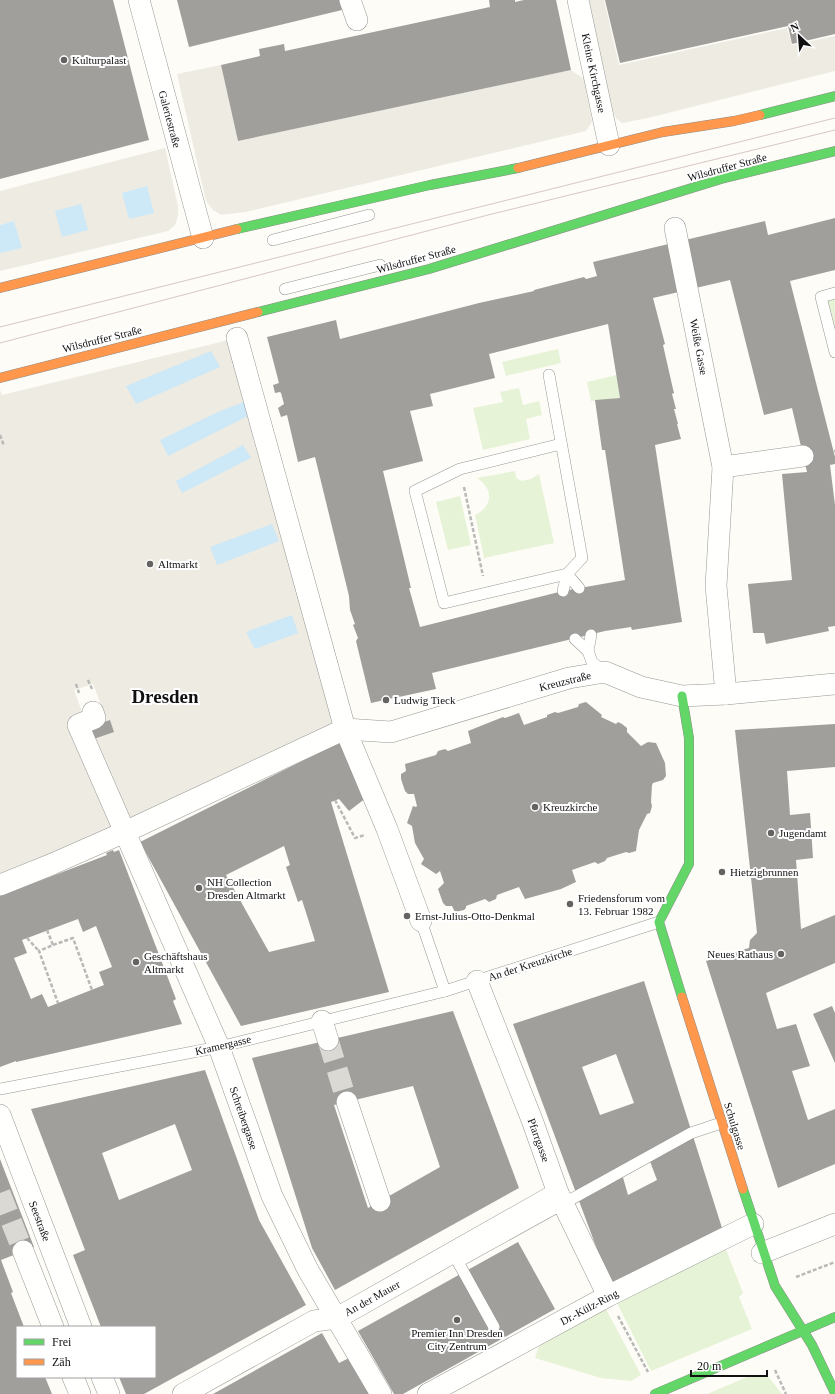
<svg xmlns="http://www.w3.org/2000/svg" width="835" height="1394" font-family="Georgia,serif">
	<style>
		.green { fill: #e7f3d7 }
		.plaza { fill: #edebe2; fill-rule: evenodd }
		.water { fill: #cde8f7 }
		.building { fill: #a19f9c; fill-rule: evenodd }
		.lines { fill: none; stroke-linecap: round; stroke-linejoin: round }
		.street-tunnel { stroke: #dad9d4; stroke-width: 21; stroke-dasharray: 21 10; stroke-linecap: butt }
		.lane-casing { stroke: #979795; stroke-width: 12 }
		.street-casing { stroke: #979795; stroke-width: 22 }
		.fast-casing { stroke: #8e8d8b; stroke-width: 10 }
		.slow-casing { stroke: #8e8d8b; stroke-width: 10 }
		.path { stroke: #b9b9b8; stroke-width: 2.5; stroke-dasharray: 4 2; stroke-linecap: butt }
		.lane { stroke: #fffffe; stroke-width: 11 }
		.street { stroke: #fffffe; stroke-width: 21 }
		.fast { stroke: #63d668; stroke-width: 9 }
		.slow { stroke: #ff974d; stroke-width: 9 }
		.tram { stroke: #d9c6c7; stroke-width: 1 }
		.poi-dot { fill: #646362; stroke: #fff; stroke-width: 1.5 }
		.labels { text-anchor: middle; stroke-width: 4; stroke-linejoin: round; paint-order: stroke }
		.poi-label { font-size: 11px; fill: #111; stroke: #fff; text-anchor: start }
		.street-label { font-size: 11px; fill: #111; stroke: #fff }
		.town-label { font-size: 19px; font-weight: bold; fill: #111; stroke: #fff }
	</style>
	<rect width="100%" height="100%" fill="#fdfcf7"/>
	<!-- green -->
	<g class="green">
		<path d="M835,298V330L827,300Z"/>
		<path d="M558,349L561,363L506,376L502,362Z"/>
		<path d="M617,375L620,398L591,401L587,382Z"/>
		<path d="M519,388L523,405L539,401L542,415L526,419L530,439L483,450L473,408L503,402L500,392Z"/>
		<path d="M515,471L516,478L522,481L531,479L539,474L554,543L484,558L475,515C493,506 494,489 477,478Z"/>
		<path d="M460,496L471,545L448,550L436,502Z"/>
		<path d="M725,1247L743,1293L739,1297L752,1329L651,1371L616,1301Z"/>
		<path d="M606,1309L641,1375L631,1381L601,1378L535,1358L540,1343Z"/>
		<path d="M752,1375H767L782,1394H707Z"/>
	</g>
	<!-- plaza -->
	<g class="plaza">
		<path d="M589,0H604L619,65L787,28L792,45L835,36V71L648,118L622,123L616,118L612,109Z"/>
		<path d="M221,65L238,141L571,70L584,79L592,122L586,131L246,212L221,215L213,210L206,201L177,74Z"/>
		<path d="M165,148L178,206V216L175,225L168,231L0,271V253L21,248L14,221L0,225V191Z"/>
		<path d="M237,338L345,729L0,885V390L2,395ZM93,684L101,705L82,712L74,690Z"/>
	</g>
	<!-- water -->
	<g class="water">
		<path d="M147,186L154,213L129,219L122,193Z"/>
		<path d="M81,204L88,230L62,237L55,211Z"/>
		<path d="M14,221L22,248L0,253V225Z"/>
		<path d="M211,351L220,367L136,404L126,386Z"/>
		<path d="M244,402L250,415L168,456L160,440L220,411Z"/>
		<path d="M243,445L251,458L182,493L176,481Z"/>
		<path d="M272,524L279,541L217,565L210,547Z"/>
		<path d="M292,615L298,633L255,649L246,632Z"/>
	</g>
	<!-- building -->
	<g class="building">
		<path d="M0,0H113L149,140L0,179Z"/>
		<path d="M177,0H339L342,10L189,47Z"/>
		<path d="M489,0H515V2L524,0H556L571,70L238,141L221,65L260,56L259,49L284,44L285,51L490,7Z"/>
		<path d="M605,0H835V34L792,44L788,26L620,63Z"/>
		<path d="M835,218V270L790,281L835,457V464L830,465L835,505V626L828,627L829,631L766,644L764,633H753L748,584L792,580L782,474L807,472L792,408L764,415L730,280L653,298L665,344L663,345L673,389L674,393L672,394L676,409H674L678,424H677L681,439L655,445L682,622L632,630L631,627L605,631L432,673L436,689L371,703L356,641L358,638L353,625L355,624L350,610L349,596L315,457L298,462L287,415L281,417L278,408L284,404L281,393L280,392L275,393L273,385L279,383L267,337L336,320L340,339L479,303L534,291V290L584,277L586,279L597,276L593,262L765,221L768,235ZM608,324L620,398L595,400L602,450H605L625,580L563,591L420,627L409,588H411L383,471L423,461L410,411L433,406L430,394L495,378L489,354Z"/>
		<path d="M586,702L602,715L601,717L616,724L618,722L622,724L627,728V732L641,746L648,742L656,743L665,763L666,776L663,780L653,783L652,785L651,802L652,806L650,813L647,814L639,830L636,851L629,853L626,852L607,858L605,861L598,864L595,862L572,870L576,882L561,889L525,899L519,887L497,895L496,899L489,902L485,899L466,906V908L464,910L455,912L452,906H446L443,903L438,889L444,883L440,871L436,874L421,864L424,859L415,843L412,826L407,823L413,806L416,807L417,806L414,794H408L405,791L401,779V774L406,771L405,764L436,755L438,751L445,749L448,751L471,743L468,731L503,717L505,718L519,713L524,725L547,717V715L555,712L558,713L578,707L579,704Z"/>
		<path d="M110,720L114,732L88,741L84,729Z"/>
		<path d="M835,724V767L787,771L790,815L810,813L813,858L796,860L801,929L835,915V963L766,993L777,1029L796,1024L810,1066L792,1071L808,1120L835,1109V1164L778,1188L706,961L749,948L750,940L757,933L735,730Z"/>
		<path d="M340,742L366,798L349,811L339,799L331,802L389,992L241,1026L140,842ZM284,846L290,865L286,867L298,902L302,900L315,941L269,952L226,875Z"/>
		<path d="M113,850L114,852L119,850L176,999L173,1001L182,1024L16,1062V1061L0,1067V896L107,855L106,853ZM78,919L83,932L96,926L112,967L99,972L104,985L48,1007L42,994L31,999L14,958L27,953L22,940Z"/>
		<path d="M644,981L722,1228L610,1284L513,1024ZM616,1054L634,1103L600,1115L582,1067ZM648,1156L657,1180L628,1195L620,1167Z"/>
		<path d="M832,1006L835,1013V1063L813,1014Z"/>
		<path d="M453,1011L519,1188L335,1290L312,1248L252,1058ZM413,1086L440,1167L368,1208L334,1105Z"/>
		<path d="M205,1070L259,1220L306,1305L144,1394H126L119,1377H155V1327H101L73,1255L85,1250L31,1109ZM175,1124L192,1170L119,1200L102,1153Z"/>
		<path d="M0,1159L34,1247L1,1260L13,1292L11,1293L24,1327H17V1377H45L52,1394H0Z"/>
		<path d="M518,1242L555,1309L403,1394H394L358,1331Z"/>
		<path d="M322,1333L339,1363L349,1358L370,1394H213Z"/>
	</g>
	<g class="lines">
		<!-- street-tunnel -->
		<g class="street-tunnel">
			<path d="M328,1040L347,1102"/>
			<path d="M0,1193L23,1251"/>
		</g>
		<defs>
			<g id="lane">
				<path d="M273,240L369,215"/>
				<path d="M285,289L380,265"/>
				<path d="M835,293L821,297L835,352"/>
				<path d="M549,375L582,558L567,574L444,603L415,491L460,469L561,444"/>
				<path d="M567,574L579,588"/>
				<path d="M563,591L567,574"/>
				<path d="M575,639L588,651L592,662L604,672"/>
				<path d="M588,651L591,635"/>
				<path d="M421,921L445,991"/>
				<path d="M0,1089L219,1047L445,991L659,922"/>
				<path d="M494,1327L458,1262L691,1133L721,1123"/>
			</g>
			<g id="street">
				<path d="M139,0L203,238"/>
				<path d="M350,0L357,20"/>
				<path d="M578,0L609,145"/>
				<path d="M675,228L723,467L716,586L726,694"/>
				<path d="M237,338L345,729L387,829L421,921"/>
				<path d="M723,467L803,456"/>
				<path d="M93,712L95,718L78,725L219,1047L272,1196L308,1270L381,1394"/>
				<path d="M0,885L50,865L125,832L345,729L391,732L569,678L605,672L641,687L682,696L726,694L835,684"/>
				<path d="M477,981L532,1120L558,1193L608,1296"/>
				<path d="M322,1021L328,1040"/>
				<path d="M347,1102L380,1201"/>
				<path d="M0,1115L81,1327"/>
				<path d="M23,1251L53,1327"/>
				<path d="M762,1253L835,1224"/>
				<path d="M73,1377L80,1394"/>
				<path d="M102,1377L109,1394"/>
				<path d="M183,1394L314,1321L337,1318L558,1193"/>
				<path d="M428,1394L608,1296L753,1224"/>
			</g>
			<g id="fast">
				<path d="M760,115L835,96"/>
				<path d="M237,229L430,185L518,168"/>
				<path d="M258,312L429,269L721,179L835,151"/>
				<path d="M682,696L689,738V864L659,922L682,997"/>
				<path d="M743,1189L775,1286L812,1345L835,1393"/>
				<path d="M655,1394L835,1317"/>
			</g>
			<g id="slow">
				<path d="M518,168L663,132L734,121L760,115"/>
				<path d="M0,288L237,229"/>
				<path d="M0,378L258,312"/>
				<path d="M682,997L743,1189"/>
			</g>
		</defs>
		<!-- lane casing -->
		<use href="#lane" class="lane-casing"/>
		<!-- street casing -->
		<use href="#street" class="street-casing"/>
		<!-- fast casing -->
		<use href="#fast" class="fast-casing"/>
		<!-- slow casing -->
		<use href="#slow" class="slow-casing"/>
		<!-- path -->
		<g class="path">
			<path d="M0,435L4,446"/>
			<path d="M834,451H835"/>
			<path d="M464,487L483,576"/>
			<path d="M88,680L92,689"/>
			<path d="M76,684L79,693"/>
			<path d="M335,800L355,838L365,835"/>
			<path d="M47,930L53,945L39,951L58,1003"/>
			<path d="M27,938L39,951"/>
			<path d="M53,945L73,938L92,990"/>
			<path d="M796,1277L835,1262"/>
			<path d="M618,1316L648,1372"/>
			<path d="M775,1370L786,1394"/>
		</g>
		<!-- lane -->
		<use href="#lane" class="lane"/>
		<!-- street -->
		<use href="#street" class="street"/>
		<!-- fast -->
		<use href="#fast" class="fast"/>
		<!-- slow -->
		<use href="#slow" class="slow"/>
		<!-- tram -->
		<g class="tram">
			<path d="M0,327L835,118"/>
			<path d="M0,343L488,215L835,130"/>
		</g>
	</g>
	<!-- markers -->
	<g class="poi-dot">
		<circle cx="64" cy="60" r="4"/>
		<circle cx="150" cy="564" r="4"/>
		<circle cx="386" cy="700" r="4"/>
		<circle cx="535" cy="807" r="4"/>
		<circle cx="771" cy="833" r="4"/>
		<circle cx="722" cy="872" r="4"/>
		<circle cx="199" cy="888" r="4"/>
		<circle cx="570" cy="904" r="4"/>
		<circle cx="407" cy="916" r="4"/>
		<circle cx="781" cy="954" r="4"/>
		<circle cx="136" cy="962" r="4"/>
		<circle cx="457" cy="1320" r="4"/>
	</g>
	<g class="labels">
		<!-- poi labels -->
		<g class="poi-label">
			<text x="72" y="64">Kulturpalast</text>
			<text x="158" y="568">Altmarkt</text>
			<text x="394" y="704">Ludwig Tieck</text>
			<text x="543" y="811">Kreuzkirche</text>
			<text x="779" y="837">Jugendamt</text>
			<text x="730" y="876">Hietzigbrunnen</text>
			<text x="207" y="886">NH Collection<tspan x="207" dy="13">Dresden Altmarkt</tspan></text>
			<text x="578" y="902">Friedensforum vom<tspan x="578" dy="13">13. Februar 1982</tspan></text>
			<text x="415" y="920">Ernst-Julius-Otto-Denkmal</text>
			<text x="773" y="958" text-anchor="end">Neues Rathaus</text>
			<text x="144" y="960">Geschäftshaus<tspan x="144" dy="13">Altmarkt</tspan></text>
			<text x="457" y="1337" text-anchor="middle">Premier Inn Dresden<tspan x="457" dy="13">City Zentrum</tspan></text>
		</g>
		<!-- street labels -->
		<g class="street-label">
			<text transform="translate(594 73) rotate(78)" y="4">Kleine Kirchgasse</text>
			<text transform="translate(170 119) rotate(75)" y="4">Galeriestraße</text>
			<text transform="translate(727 167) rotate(-15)" y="4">Wilsdruffer Straße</text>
			<text transform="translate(416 259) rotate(-15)" y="4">Wilsdruffer Straße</text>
			<text transform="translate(102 339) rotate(-14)" y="4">Wilsdruffer Straße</text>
			<text transform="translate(699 347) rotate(79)" y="4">Weiße Gasse</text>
			<text transform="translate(565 681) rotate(-14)" y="4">Kreuzstraße</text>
			<text transform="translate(530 964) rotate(-18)" y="4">An der Kreuzkirche</text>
			<text transform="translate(223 1045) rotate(-13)" y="4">Kramergasse</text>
			<text transform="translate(244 1118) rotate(71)" y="4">Schreibergasse</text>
			<text transform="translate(735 1126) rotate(73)" y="4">Schulgasse</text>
			<text transform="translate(539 1140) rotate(70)" y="4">Pfarrgasse</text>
			<text transform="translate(40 1221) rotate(69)" y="4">Seestraße</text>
			<text transform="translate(372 1298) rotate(-29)" y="4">An der Mauer</text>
			<text transform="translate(589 1307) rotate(-28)" y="4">Dr.-Külz-Ring</text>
		</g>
		<!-- town labels -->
		<g class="town-label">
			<text x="165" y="703">Dresden</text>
		</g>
	</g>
	<!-- legend -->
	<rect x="16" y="1326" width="140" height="52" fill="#ffffff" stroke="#a0a0a0"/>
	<rect x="24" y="1339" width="20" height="6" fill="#63d668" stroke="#a0a0a0"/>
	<text x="52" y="1346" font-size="12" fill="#111111">Frei</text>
	<rect x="24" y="1359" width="20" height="6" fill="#ff974d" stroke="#a0a0a0"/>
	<text x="52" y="1366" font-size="12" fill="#111111">Zäh</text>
	<!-- north arrow -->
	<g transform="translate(799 36) rotate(334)" stroke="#ffffff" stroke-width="3" paint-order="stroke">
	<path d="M0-3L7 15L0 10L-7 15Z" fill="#111111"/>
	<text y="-6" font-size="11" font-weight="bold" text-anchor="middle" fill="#111111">N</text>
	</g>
	<!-- scale -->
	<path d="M691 1370v6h76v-6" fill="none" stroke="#111111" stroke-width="2"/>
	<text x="697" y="1370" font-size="12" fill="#111111" stroke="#ffffff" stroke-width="3" paint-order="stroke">20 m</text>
</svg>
